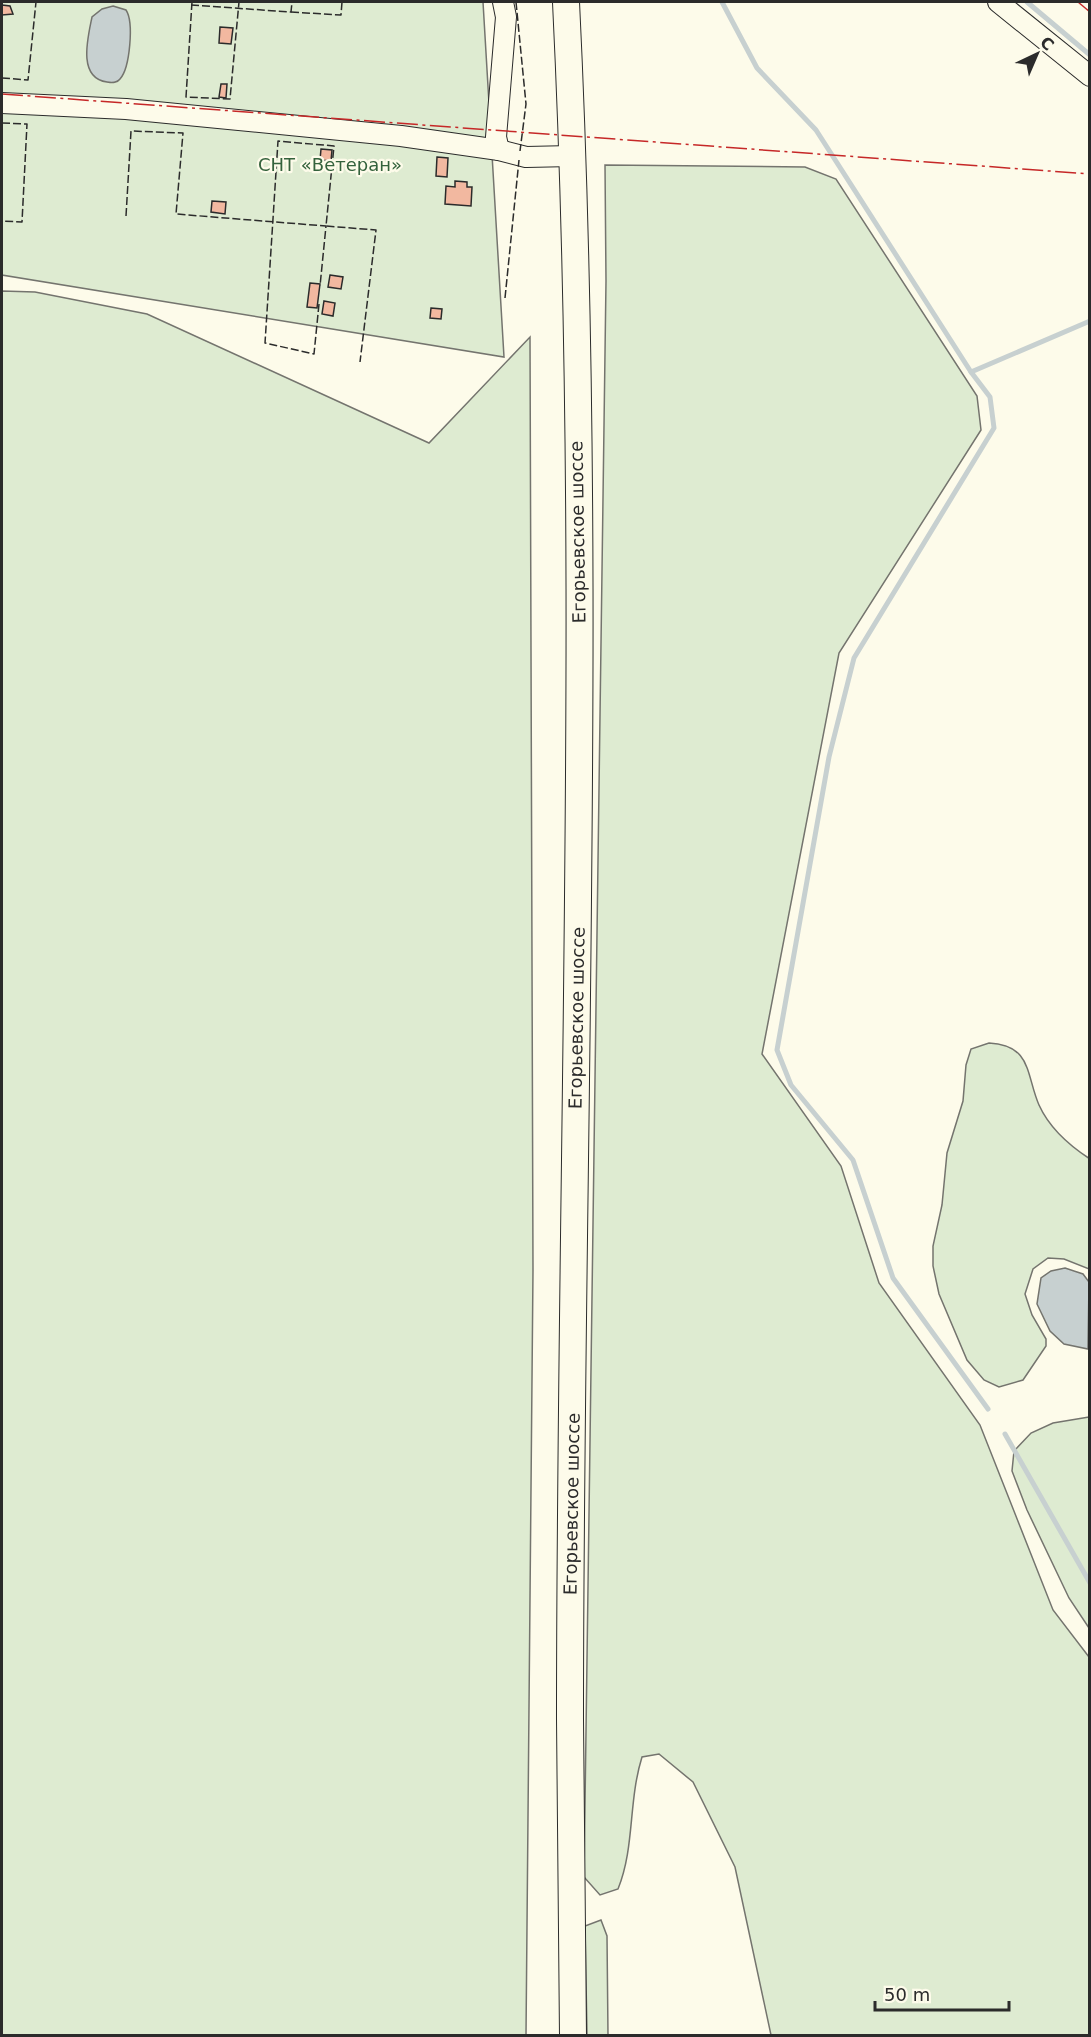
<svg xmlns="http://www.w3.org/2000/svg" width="1091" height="2037" font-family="'DejaVu Sans',sans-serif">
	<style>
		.green { fill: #deebd1; stroke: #74746e; stroke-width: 1.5 }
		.water { fill: #c7d0d0; stroke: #74746e; stroke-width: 1.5 }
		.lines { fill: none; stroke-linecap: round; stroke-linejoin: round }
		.stream { stroke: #c7d0d0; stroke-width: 5 }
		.building { fill: #f2b8a0; stroke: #2b2b2b; stroke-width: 1.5 }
		.minor-casing { stroke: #2b2b2b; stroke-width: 22 }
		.major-casing { stroke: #2b2b2b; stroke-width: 28 }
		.minor { stroke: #fdfbea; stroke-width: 20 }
		.major { stroke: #fdfbea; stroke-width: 26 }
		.fence { stroke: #2b2b2b; stroke-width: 1.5; stroke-dasharray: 8 3; stroke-linecap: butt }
		.power { stroke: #c62828; stroke-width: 1.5; stroke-dasharray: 21 4.5 3 4.5; stroke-linecap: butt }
		.labels { text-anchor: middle; stroke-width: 4.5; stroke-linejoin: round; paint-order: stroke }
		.park-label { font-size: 18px; fill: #34623c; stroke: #fdfbea }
		.street-label { font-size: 18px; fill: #2b2b2b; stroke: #fdfbea }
	</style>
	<rect width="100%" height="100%" fill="#fdfbea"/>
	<!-- green -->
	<g class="green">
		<path d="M2,2H483L504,357L2,275Z"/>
		<path d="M605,165L805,167L836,179L977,396L981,430L839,653L762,1054L841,1166L879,1283L980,1425L1053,1610L1089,1657V2035H771L735,1867L693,1782L659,1754L642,1757C628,1802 635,1847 618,1889L600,1895L584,1877L606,281Z"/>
		<path d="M2,291L35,292L147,314L429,443L530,337L533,1270L526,2035H2Z"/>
		<path d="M989,1043C1032,1045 1026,1075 1039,1105C1049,1127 1070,1146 1090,1159L1089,1269L1064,1259L1048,1258L1033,1269L1025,1294L1032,1315L1046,1339V1346L1023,1380L999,1387L984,1380L967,1360L939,1294L933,1266V1246L942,1205L947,1153L963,1101L966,1065L971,1049Z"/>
		<path d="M1089,1417H1090L1089,1628L1069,1598L1027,1510L1012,1471L1014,1451L1031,1433L1053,1423Z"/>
		<path d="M601,1920L607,1936L608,2035H587L585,1926Z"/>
	</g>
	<!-- water -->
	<g class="water">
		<path d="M113,6L126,10C134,22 130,68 120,79C117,83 113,83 107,82C77,78 88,37 92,17L102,9Z"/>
		<path d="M1065,1268L1083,1274L1089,1282L1088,1349L1064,1344L1050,1331L1037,1304L1041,1278L1051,1271Z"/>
	</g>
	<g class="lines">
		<!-- stream -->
		<g class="stream">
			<path d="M722,2L757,68L816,130L971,372L990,397L994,428L854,658L829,757L777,1050L791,1085L853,1160L893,1278L988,1409"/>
			<path d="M1027,2L1090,55"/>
			<path d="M971,372L1090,321"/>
			<path d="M1005,1434L1090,1583"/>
		</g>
	</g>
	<!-- building -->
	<g class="building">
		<path d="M2,5L10,6L13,14L2,15Z"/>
		<path d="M220,27L233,28L231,44L219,43Z"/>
		<path d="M221,84H227L226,98L219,97Z"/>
		<path d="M321,149L332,150L331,161L320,160Z"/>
		<path d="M437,157L448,158L447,177L436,176Z"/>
		<path d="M455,181L467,182V187H472L471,206L445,204L446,186L455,187Z"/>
		<path d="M212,201L226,202L225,214L211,212Z"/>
		<path d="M330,275L343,277L341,289L328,287Z"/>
		<path d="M310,283L320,284L317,308L307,307Z"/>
		<path d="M324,301L335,303L333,316L322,314Z"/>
		<path d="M431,308L442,309L441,319L430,318Z"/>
	</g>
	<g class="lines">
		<defs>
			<g id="minor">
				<path d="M998,2L1090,76"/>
				<path d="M2,103L126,109L401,136L499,150L526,157L572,156"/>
				<path d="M499,150L496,137L506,17L503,2"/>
			</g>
			<path id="major" d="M566,2C594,574 570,1146 570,1719C570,1824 572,1930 573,2036"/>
		</defs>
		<!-- minor casing -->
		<use href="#minor" class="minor-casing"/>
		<!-- major casing -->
		<use href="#major" class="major-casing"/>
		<!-- minor -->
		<use href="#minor" class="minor"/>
		<!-- major -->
		<use href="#major" class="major"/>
		<!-- fence -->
		<g class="fence">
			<path d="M192,2L186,97L230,99L239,2"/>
			<path d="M516,2L526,104L520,151"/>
			<path d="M191,5L291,12L292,2"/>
			<path d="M291,12L341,15L342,2"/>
			<path d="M2,78L28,80L36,2"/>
			<path d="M2,123L27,124L22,222L2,221"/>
			<path d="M126,216L131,131L183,133L176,214L326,226L320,286"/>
			<path d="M505,298L519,160"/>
			<path d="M319,304L314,354L265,343L278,141L334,146L326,226L376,230L360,362"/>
		</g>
		<!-- power -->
		<g class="power">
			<path d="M1078,2L1090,12"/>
			<path d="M2,94L1090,174"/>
		</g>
	</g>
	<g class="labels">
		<!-- park labels -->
		<g class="park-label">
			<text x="330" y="171">СНТ «Ветеран»</text>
		</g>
		<!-- street labels -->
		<g class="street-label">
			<text transform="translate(578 532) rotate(-91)" y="6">Егорьевское шоссе</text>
			<text transform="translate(577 1018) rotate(-89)" y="6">Егорьевское шоссе</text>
			<text transform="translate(572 1504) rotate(-89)" y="6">Егорьевское шоссе</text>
		</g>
	</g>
	<!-- border -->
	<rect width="1091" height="2037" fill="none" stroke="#2b2b2b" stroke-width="6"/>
	<!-- north arrow -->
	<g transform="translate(1037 54) rotate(44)" stroke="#fdfbea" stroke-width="4.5" paint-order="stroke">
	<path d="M0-4.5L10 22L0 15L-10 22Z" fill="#2b2b2b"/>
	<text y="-9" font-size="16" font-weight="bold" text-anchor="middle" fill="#2b2b2b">С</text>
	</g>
	<!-- scale -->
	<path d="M875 2001v9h134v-9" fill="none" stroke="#2b2b2b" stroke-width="3"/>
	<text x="884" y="2001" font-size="18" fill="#2b2b2b" stroke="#fdfbea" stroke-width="4.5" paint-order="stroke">50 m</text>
</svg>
